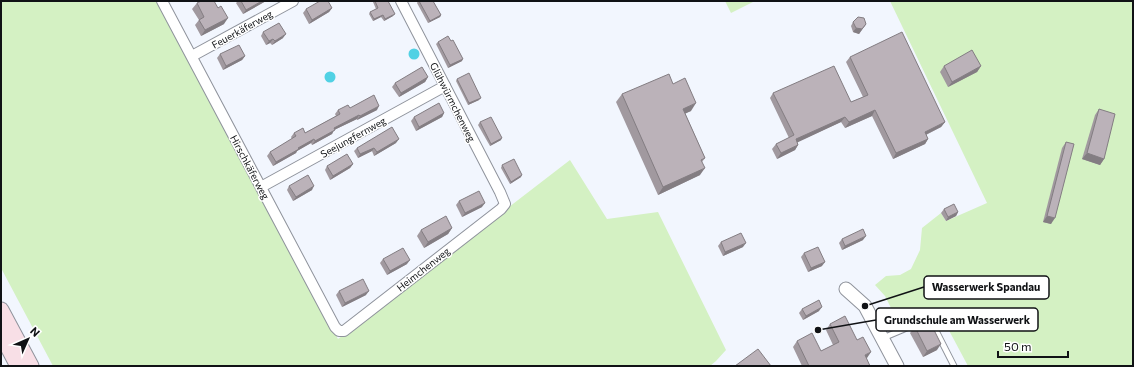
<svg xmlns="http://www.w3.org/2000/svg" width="1134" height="367" font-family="Commissioner,sans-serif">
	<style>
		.green { fill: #d4f1c3 }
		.water { fill: #51d1e4 }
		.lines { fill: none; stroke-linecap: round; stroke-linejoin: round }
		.service-casing { stroke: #8f939c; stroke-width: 7 }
		.minor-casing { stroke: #8f939c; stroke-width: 12 }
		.tertiary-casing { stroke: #8f939c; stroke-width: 15 }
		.secondary-casing { stroke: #8f939c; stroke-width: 17 }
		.service { stroke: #fff; stroke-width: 5 }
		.minor { stroke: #fff; stroke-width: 10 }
		.tertiary { stroke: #fff; stroke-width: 13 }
		.secondary { stroke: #f8dfe6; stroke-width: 15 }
		.wall { fill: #a1999f }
		.shaded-wall { fill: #837d82 }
		.building { fill: #bbb2b9; stroke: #837d82 }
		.labels { text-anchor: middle; stroke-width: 3; stroke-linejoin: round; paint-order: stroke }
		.street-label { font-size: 10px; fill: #101215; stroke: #fff }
		.leader { fill: none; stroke: #101215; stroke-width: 1.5 }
		.callout-dot { fill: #101215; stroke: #fff; stroke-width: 1.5 }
		.callout { fill: #fff; stroke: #101215; stroke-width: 1.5 }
		.callout-label { font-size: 11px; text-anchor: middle; font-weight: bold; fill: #101215 }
	</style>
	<rect width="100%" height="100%" fill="#f2f6fe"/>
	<!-- green -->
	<g class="green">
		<path d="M1,1H157L338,339L570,160L607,219L658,212L726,350L716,361L710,366H53L1,268Z"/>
		<path d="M725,1H755L731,13Z"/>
		<path d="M890,1H1133V366H968L945,323L930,316L902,330L885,296L875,285L886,276L900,275L911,269L920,250L922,228L941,213L946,221L987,203Z"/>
	</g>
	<!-- water -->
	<g class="water">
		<circle cx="414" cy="54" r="5.5"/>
		<circle cx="330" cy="77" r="5.5"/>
	</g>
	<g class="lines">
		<defs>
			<path id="service" d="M883,338L902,330L929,317L954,366"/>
			<g id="minor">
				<path d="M162,1L335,327L339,331H344L501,209L505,204L500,192L401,1"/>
				<path d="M192,56L293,1"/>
				<path d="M261,187L445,86"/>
			</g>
			<path id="tertiary" d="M846,289L865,306L897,366"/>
			<g id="secondary">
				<path d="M1,310L31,366"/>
				<path d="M1,334L18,366"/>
			</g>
		</defs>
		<!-- service casing -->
		<use href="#service" class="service-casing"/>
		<!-- minor casing -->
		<use href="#minor" class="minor-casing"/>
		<!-- tertiary casing -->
		<use href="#tertiary" class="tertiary-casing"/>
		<!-- secondary casing -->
		<use href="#secondary" class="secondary-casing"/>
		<!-- service -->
		<use href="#service" class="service"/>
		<!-- minor -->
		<use href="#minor" class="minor"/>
		<!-- tertiary -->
		<use href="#tertiary" class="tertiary"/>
		<!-- secondary -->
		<use href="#secondary" class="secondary"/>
	</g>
	<!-- wall -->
	<g class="wall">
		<path d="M238,1H266L243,14L236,3Z"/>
		<path d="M374,1H388L393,16L384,21L381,17L373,21L369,14L370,12L376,9L373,2Z"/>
		<path d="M418,1H433L441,15L440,17L428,23L417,3Z"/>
		<path d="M197,3L224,24L201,36L195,25L199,20L192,9Z"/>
		<path d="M332,8L329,12L309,24L303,13L306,9Z"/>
		<path d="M853,22L866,24L859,34L853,32L851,26Z"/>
		<path d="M263,32L283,38L272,45L270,43L266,45L261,36Z"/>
		<path d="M438,42L462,61L448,68L436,44Z"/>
		<path d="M220,54L245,56L242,60L223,70L217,58Z"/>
		<path d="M850,57L945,122L941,127L926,135L928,139L925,144L893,159L872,116L845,128L841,122L797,142L798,145L795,150L777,159L772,149L776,144L789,138L770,98L773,93L851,102L863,97L846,62Z"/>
		<path d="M944,66H981L977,72L948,87L940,72Z"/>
		<path d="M428,77L425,82L399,97L392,87L395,83Z"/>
		<path d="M457,79L479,100L468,105L456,81Z"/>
		<path d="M673,84L691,111L685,113L705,158L702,162L700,175L658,195L616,102L622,94Z"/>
		<path d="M350,108L377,110L357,120V119L334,130L332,134L312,145L311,143L297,151L296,153L273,166L267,156L270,152L292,139L291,137L294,133H305L336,116L335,114L338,110Z"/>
		<path d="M1099,109L1104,159L1100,165L1082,159L1095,115Z"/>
		<path d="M444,113L442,117L416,131L411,121L414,117Z"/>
		<path d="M480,122L501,140L490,146L478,125Z"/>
		<path d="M1066,142L1051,224L1043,222L1062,148Z"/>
		<path d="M396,143L374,156L372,151L358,158L354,151L357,148Z"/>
		<path d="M353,164L350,168L330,180L325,170L327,166Z"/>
		<path d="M502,165L521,177L510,184L501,168Z"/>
		<path d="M289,186L312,190L293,201L287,190Z"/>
		<path d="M459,201L482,207L462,217L456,205Z"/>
		<path d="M944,209L958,212L956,216L946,221L941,213Z"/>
		<path d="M452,228L448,234L424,248L417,236L421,230Z"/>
		<path d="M842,239L863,240L842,250L839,243Z"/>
		<path d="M721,242L743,247L723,256L718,246Z"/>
		<path d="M804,253L822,266L808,272L801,257Z"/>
		<path d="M383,259L407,264L387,275L380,263Z"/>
		<path d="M339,291L366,295L342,307L336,295Z"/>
		<path d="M802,309L819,311L803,320L799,313Z"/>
		<path d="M830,324L857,340L867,358H866L870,366H802L793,347L797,341L821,351L833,345L826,330Z"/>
		<path d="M915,327L937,350L923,357L910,333Z"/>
	</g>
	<!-- shaded-wall -->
	<g class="shaded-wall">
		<path d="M262,1H266L243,14L246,10Z"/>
		<path d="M332,8L329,12L309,24L312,20Z"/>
		<path d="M395,14L393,16L384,21L385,19Z"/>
		<path d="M383,15L381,17L373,21L374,19Z"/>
		<path d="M441,15L440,17L428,23L430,21Z"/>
		<path d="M228,18L224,24L201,36L205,30Z"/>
		<path d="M866,24L859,34L853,32L856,28Z"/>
		<path d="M286,34L283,38L272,45L275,41Z"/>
		<path d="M273,39L270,43L266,45L269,41Z"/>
		<path d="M245,56L242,60L223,70L226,66Z"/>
		<path d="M463,59L462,61L448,68L450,65Z"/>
		<path d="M981,66L977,72L948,87L952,82Z"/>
		<path d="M428,77L425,82L399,97L401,93Z"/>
		<path d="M481,98L479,100L468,105L469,103Z"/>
		<path d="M696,103L691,111L678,117L683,109Z"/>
		<path d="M379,106L377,110L357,120L360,116Z"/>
		<path d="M875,110L872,116L845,128L849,122Z"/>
		<path d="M444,113L442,117L416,131L419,127Z"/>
		<path d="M359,115L357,119L334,130L332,134L312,145L315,141L334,128Z"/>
		<path d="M845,117L841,122L792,145L796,139Z"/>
		<path d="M945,122L941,127L921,137L925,132Z"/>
		<path d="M502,138L501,140L490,146L491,144Z"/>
		<path d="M314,139L311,143L297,151L296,153L273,166L276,162L298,148Z"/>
		<path d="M399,139L396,143L374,156L377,152Z"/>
		<path d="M928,139L925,144L893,159L896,153Z"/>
		<path d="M798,145L795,150L777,159L781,153Z"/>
		<path d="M374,148L372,151L358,158L360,154Z"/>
		<path d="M1087,153L1104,159L1100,165L1082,159Z"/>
		<path d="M353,164L350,168L330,180L333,176Z"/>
		<path d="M705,168L700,175L658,195L663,187Z"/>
		<path d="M522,175L521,177L510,184L511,182Z"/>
		<path d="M314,186L312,190L293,201L296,197Z"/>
		<path d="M485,203L482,207L462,217L465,213Z"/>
		<path d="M958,212L956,216L946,221L948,217Z"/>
		<path d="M1047,216L1055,218L1051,224L1043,222Z"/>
		<path d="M452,228L448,234L424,248L428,242Z"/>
		<path d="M866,236L863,240L842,250L845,246Z"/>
		<path d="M746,243L743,247L723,256L725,252Z"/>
		<path d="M410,260L407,264L387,275L390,271Z"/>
		<path d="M825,262L822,266L808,272L811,268Z"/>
		<path d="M369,291L366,295L342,307L345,303Z"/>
		<path d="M822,307L819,311L803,320L806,316Z"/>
		<path d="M941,344L937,350L923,357L927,351Z"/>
		<path d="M871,352L867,358L861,361L865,355Z"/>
	</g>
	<!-- building -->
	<g class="building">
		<path d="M201,1H214L218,8L221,6L228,18L205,30L199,20L204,17L197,3Z"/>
		<path d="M241,1H262L246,10Z"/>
		<path d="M320,1H328L332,8L312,20L306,9Z"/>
		<path d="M375,1H388L395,14L385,19L383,15L374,19L370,12L378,8Z"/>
		<path d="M419,1H433L441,15L430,21Z"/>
		<path d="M858,17L864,18L866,24L862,29L856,28L853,22Z"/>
		<path d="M279,23L286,34L275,41L273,39L269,41L263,32Z"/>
		<path d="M902,32L945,122L925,132L928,139L896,153L875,110L849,122L845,117L796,139L798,145L781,153L776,144L794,135L773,93L834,66L851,102L868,95L850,57Z"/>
		<path d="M448,36L451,41L453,40L463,59L450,65L438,42Z"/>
		<path d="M239,45L245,56L226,66L220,54Z"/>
		<path d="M972,50L981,66L952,82L944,66Z"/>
		<path d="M422,67L428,77L401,93L395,83Z"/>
		<path d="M469,73L481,98L469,103L457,79Z"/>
		<path d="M669,74L673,84L685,78L696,103L683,109L705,158L701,160L705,168L663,187L622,94Z"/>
		<path d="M374,95L379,106L360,116L359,115L334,128L335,130L315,141L314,139L298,148L299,149L276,162L270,152L296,136L294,133L303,128L305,133L340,114L338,110L348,105L350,108Z"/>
		<path d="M439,103L444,113L419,127L414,117Z"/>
		<path d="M1099,109L1115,114L1104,159L1087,153Z"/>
		<path d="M491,117L502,138L491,144L480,122Z"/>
		<path d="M392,127L399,139L377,152L374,148L360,154L357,148Z"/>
		<path d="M1066,142L1074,144L1055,218L1047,216Z"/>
		<path d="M347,154L353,164L333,176L327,166Z"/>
		<path d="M514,159L522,175L511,182L502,165Z"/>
		<path d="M308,175L314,186L296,197L289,186Z"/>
		<path d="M479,191L485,203L465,213L459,201Z"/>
		<path d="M954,204L958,212L948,217L944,209Z"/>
		<path d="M446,216L452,228L428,242L421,230Z"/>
		<path d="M863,229L866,236L845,246L842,239Z"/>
		<path d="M741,233L746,243L725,252L721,242Z"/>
		<path d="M818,247L825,262L811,268L804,253Z"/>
		<path d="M403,248L410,260L390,271L383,259Z"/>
		<path d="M363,279L369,291L345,303L339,291Z"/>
		<path d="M819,300L822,307L806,316L802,309Z"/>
		<path d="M845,316L857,340L863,337L871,352L865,355L870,366H809L797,341L812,333L821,351L839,342L830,324Z"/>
		<path d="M929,320L941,344L927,351L915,327Z"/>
		<path d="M758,349L771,366H735Z"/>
	</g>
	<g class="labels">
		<!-- street labels -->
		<g class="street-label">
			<text transform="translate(242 29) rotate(-29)" y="4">Feuerkäferweg</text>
			<text transform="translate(453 102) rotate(63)" y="4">Glühwürmchenweg</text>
			<text transform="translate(353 137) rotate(-29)" y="4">Seejungfernweg</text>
			<text transform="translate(250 167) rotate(62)" y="4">Hirschkäferweg</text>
			<text transform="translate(423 269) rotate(-38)" y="4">Heimchenweg</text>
		</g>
	</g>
	<!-- callouts -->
	<path class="leader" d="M865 306L924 287M818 330L876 320"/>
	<g class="callout-dot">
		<circle cx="865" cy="306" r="4"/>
		<circle cx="818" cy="330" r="4"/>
	</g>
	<g class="callout">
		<rect x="924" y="276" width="125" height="23" rx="4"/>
		<rect x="876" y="308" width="162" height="23" rx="4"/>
	</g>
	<g class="callout-label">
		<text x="986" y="291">Wasserwerk Spandau</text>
		<text x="957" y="324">Grundschule am Wasserwerk</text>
	</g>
	<!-- border -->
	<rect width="1134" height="367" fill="none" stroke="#101215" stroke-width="4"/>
	<!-- north arrow -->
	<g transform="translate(28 339) rotate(45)" stroke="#ffffff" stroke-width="3" paint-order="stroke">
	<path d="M0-3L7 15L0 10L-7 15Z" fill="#101215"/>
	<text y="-6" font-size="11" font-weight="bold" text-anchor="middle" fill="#101215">N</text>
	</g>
	<!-- scale -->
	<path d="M998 351v6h70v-6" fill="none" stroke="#101215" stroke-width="2"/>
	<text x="1004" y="351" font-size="12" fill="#101215" stroke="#ffffff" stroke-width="3" paint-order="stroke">50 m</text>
</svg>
